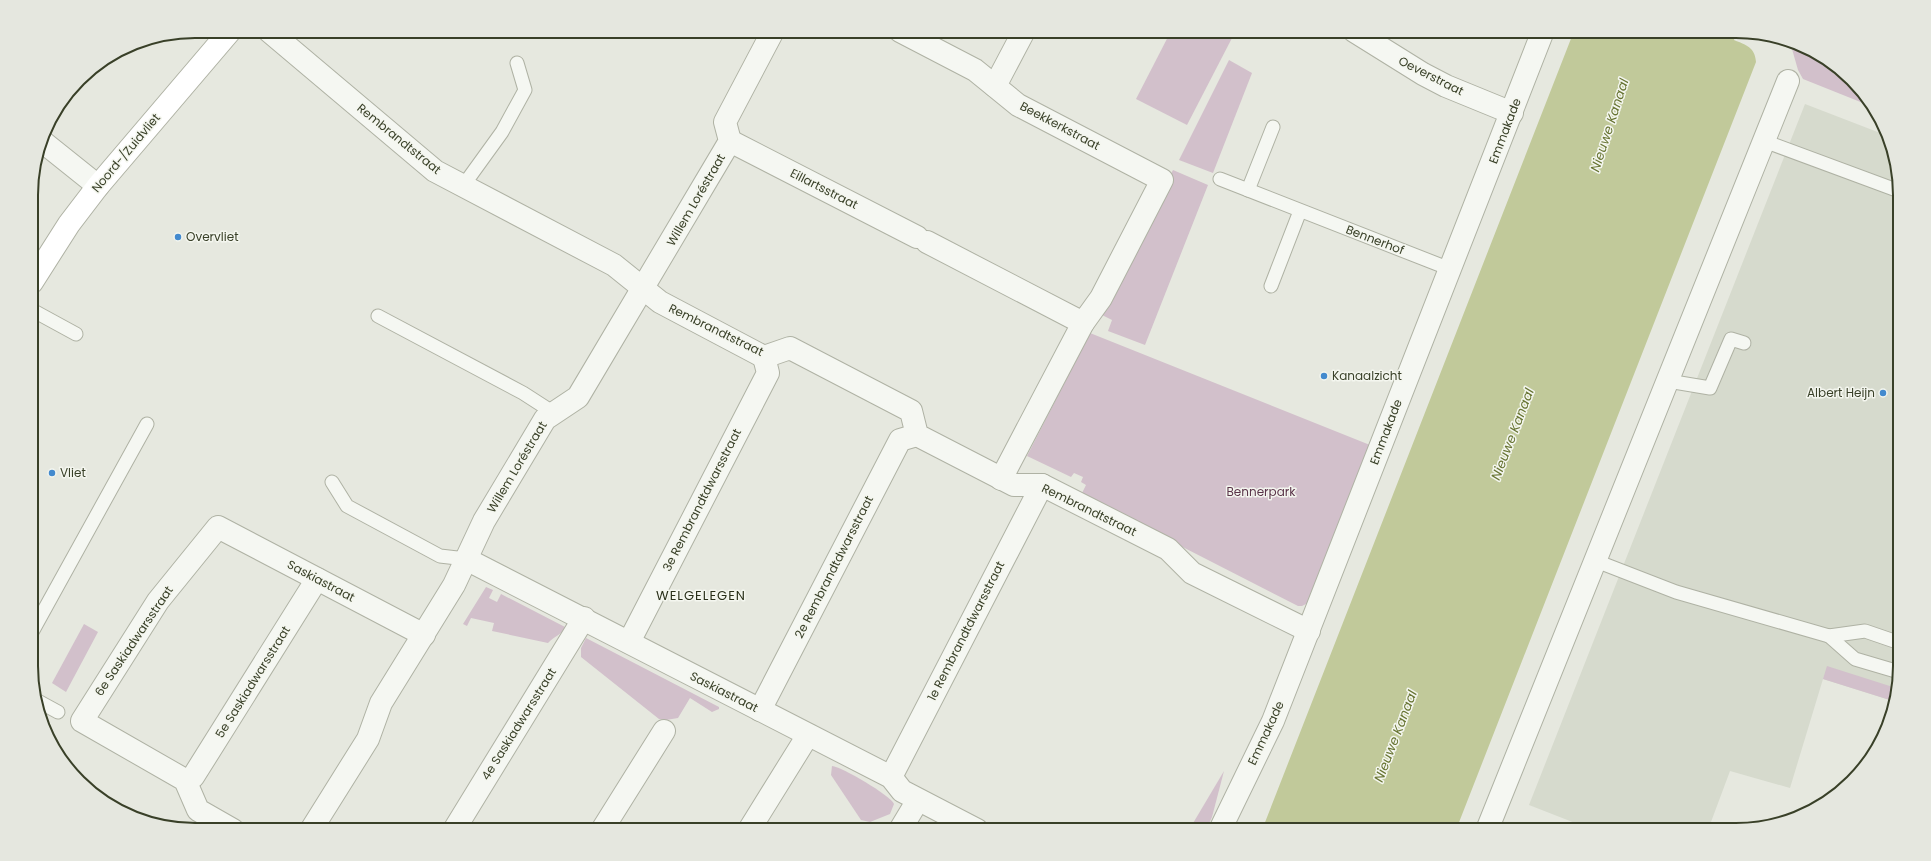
<svg xmlns="http://www.w3.org/2000/svg" width="1931" height="861" font-family="Poppins,sans-serif">
	<style>
		.built { fill: #d6dacd }
		.green { fill: #d2c0cb }
		.water { fill: #c1c99a }
		.lines { fill: none; stroke-linecap: round; stroke-linejoin: round }
		.lane-casing { stroke: #afb2a4; stroke-width: 15 }
		.street-casing { stroke: #afb2a4; stroke-width: 24 }
		.secondary-casing { stroke: #afb2a4; stroke-width: 24 }
		.lane { stroke: #f5f7f2; stroke-width: 13 }
		.street { stroke: #f5f7f2; stroke-width: 22 }
		.secondary { stroke: #fff; stroke-width: 22 }
		.poi-dot { fill: #438ace; stroke: #f4f6ef; stroke-width: 1.5 }
		.labels { text-anchor: middle; stroke-width: 3; stroke-linejoin: round; paint-order: stroke }
		.street-label { font-size: 12px; fill: #394028; stroke: #f4f6ef }
		.poi-label { font-size: 12px; fill: #394028; stroke: #f4f6ef; text-anchor: start }
		.park-label { font-size: 12px; fill: #5b354a; stroke: #f4f6ef }
		.water-label { font-size: 13px; font-style: italic; fill: #677432; stroke: #f4f6ef }
		.neighbourhood-label { font-size: 13px; letter-spacing: 1px; fill: #2a301a; stroke: #f4f6ef }
		.rim { fill: none; stroke: #394028; stroke-width: 2 }
	</style>
	<rect width="100%" height="100%" fill="#e6e8df"/>
	<!-- built -->
	<path class="built" d="M1805,104L1888,136L1899,174L1900,666L1893,701L1823,679L1790,788L1730,771L1708,830H1593L1529,805Z"/>
	<!-- green -->
	<g class="green">
		<path d="M1171,31H1218L1232,38L1187,125L1136,99Z"/>
		<path d="M1790,42C1813,46 1819,63 1837,76C1843,80 1852,83 1858,87C1865,92 1869,100 1873,107L1803,79L1798,70Z"/>
		<path d="M1229,60L1252,73L1213,173L1179,160Z"/>
		<path d="M1173,170L1208,185L1145,345L1108,331L1112,320L1100,314Z"/>
		<path d="M1090,333L1370,445L1308,603L1302,606H1298L1081,495L1086,485L1081,482L1083,477L1074,473L1071,477L1027,456Z"/>
		<path d="M486,587L493,590L489,598L497,602L501,594L565,627C562,635 554,636 548,643L492,631L494,623L471,618L467,626L463,624Z"/>
		<path d="M84,624L98,632L66,692L52,683Z"/>
		<path d="M586,638L719,707V709L712,712L690,698L678,718L666,720L659,719L581,657V648Z"/>
		<path d="M1827,666L1896,688L1893,701L1823,679Z"/>
		<path d="M832,766C842,767 890,795 894,804L890,814L870,822L861,820L831,775Z"/>
		<path d="M1224,771L1212,817L1206,830H1189Z"/>
	</g>
	<!-- water -->
	<path class="water" d="M1574,31H1736L1734,40C1746,45 1755,47 1756,62L1456,830H1262Z"/>
	<g class="lines">
		<defs>
			<g id="lane">
				<path d="M1764,141L1899,191"/>
				<path d="M1220,179L1450,269"/>
				<path d="M463,186L502,132L525,90L517,63"/>
				<path d="M1248,190L1273,127"/>
				<path d="M1271,286L1300,211"/>
				<path d="M32,310L76,334"/>
				<path d="M378,316L523,393L554,413"/>
				<path d="M1668,381L1710,388L1731,339L1744,343"/>
				<path d="M332,482L347,506L440,556L466,559"/>
				<path d="M1596,561L1676,592L1829,636L1865,631L1900,643"/>
				<path d="M32,632L147,424"/>
				<path d="M1829,636L1855,659L1899,672"/>
				<path d="M36,700L58,712"/>
			</g>
			<g id="street">
				<path d="M269,31L435,171L614,265L660,302L764,357L790,348L911,411L917,435L1014,485H1042L1168,549L1192,573L1309,631"/>
				<path d="M900,31L975,70L1018,105L1162,180L1101,298L1083,323L927,242"/>
				<path d="M1354,31L1423,74L1446,86L1512,113"/>
				<path d="M995,86L1024,31"/>
				<path d="M730,141L917,237"/>
				<path d="M43,142L98,186"/>
				<path d="M1001,479L1083,323"/>
				<path d="M466,559L891,777L902,791L977,830"/>
				<path d="M629,642L768,373L764,357"/>
				<path d="M760,710L900,440L917,435"/>
				<path d="M891,777L1042,485"/>
				<path d="M185,780L193,777L317,579"/>
				<path d="M233,830L198,810L185,780L82,721L158,601L218,527L424,635"/>
				<path d="M311,830L368,739L381,703L454,585L484,521L545,419L578,397L730,141L725,122L773,31"/>
				<path d="M454,830L584,618"/>
				<path d="M602,830L664,731"/>
				<path d="M749,830L808,735"/>
				<path d="M900,830L918,800"/>
				<path d="M1220,830L1273,721L1543,31"/>
				<path d="M1487,830L1788,81"/>
			</g>
			<path id="secondary" d="M32,282L69,224L98,186L230,31"/>
		</defs>
		<!-- lane casing -->
		<use href="#lane" class="lane-casing"/>
		<!-- street casing -->
		<use href="#street" class="street-casing"/>
		<!-- secondary casing -->
		<use href="#secondary" class="secondary-casing"/>
		<!-- lane -->
		<use href="#lane" class="lane"/>
		<!-- street -->
		<use href="#street" class="street"/>
		<!-- secondary -->
		<use href="#secondary" class="secondary"/>
	</g>
	<!-- markers -->
	<g class="poi-dot">
		<circle cx="178" cy="237" r="4"/>
		<circle cx="1324" cy="376" r="4"/>
		<circle cx="1883" cy="393" r="4"/>
		<circle cx="52" cy="473" r="4"/>
	</g>
	<g class="labels">
		<!-- street labels -->
		<g class="street-label">
			<text transform="translate(1431 76) rotate(27)" y="4">Oeverstraat</text>
			<text transform="translate(1060 126) rotate(28)" y="4">Beekkerkstraat</text>
			<text transform="translate(1505 131) rotate(-69)" y="4">Emmakade</text>
			<text transform="translate(399 139) rotate(39)" y="4">Rembrandtstraat</text>
			<text transform="translate(126 153) rotate(-50)" y="4">Noord-/Zuidvliet</text>
			<text transform="translate(824 189) rotate(27)" y="4">Eillartsstraat</text>
			<text transform="translate(696 200) rotate(-60)" y="4">Willem Loréstraat</text>
			<text transform="translate(1375 240) rotate(21)" y="4">Bennerhof</text>
			<text transform="translate(716 330) rotate(26)" y="4">Rembrandtstraat</text>
			<text transform="translate(1386 432) rotate(-69)" y="4">Emmakade</text>
			<text transform="translate(517 467) rotate(-59)" y="4">Willem Loréstraat</text>
			<text transform="translate(702 500) rotate(-63)" y="4">3e Rembrandtdwarsstraat</text>
			<text transform="translate(1089 510) rotate(26)" y="4">Rembrandtstraat</text>
			<text transform="translate(834 567) rotate(-63)" y="4">2e Rembrandtdwarsstraat</text>
			<text transform="translate(321 581) rotate(28)" y="4">Saskiastraat</text>
			<text transform="translate(966 631) rotate(-63)" y="4">1e Rembrandtdwarsstraat</text>
			<text transform="translate(134 641) rotate(-56)" y="4">6e Saskiadwarsstraat</text>
			<text transform="translate(253 682) rotate(-58)" y="4">5e Saskiadwarsstraat</text>
			<text transform="translate(724 692) rotate(27)" y="4">Saskiastraat</text>
			<text transform="translate(519 724) rotate(-58)" y="4">4e Saskiadwarsstraat</text>
			<text transform="translate(1266 733) rotate(-65)" y="4">Emmakade</text>
		</g>
		<!-- poi labels -->
		<g class="poi-label">
			<text x="186" y="241">Overvliet</text>
			<text x="1332" y="380">Kanaalzicht</text>
			<text x="1875" y="397" text-anchor="end">Albert Heijn</text>
			<text x="60" y="477">Vliet</text>
		</g>
		<!-- park labels -->
		<g class="park-label">
			<text x="1261" y="496">Bennerpark</text>
		</g>
		<!-- water labels -->
		<g class="water-label">
			<text transform="translate(1609 125) rotate(-72)" y="5">Nieuwe Kanaal</text>
			<text transform="translate(1512 434) rotate(-69)" y="5">Nieuwe Kanaal</text>
			<text transform="translate(1395 736) rotate(-69)" y="5">Nieuwe Kanaal</text>
		</g>
		<!-- neighbourhood labels -->
		<g class="neighbourhood-label">
			<text x="701" y="600">WELGELEGEN</text>
		</g>
	</g>
	<!-- crop -->
	<path d="M0 0H1931V861H0ZM195 38H1736A157 157 0 0 1 1893 195V666A157 157 0 0 1 1736 823H195A157 157 0 0 1 38 666V195A157 157 0 0 1 195 38Z" fill="#e5e7df" fill-rule="evenodd"/>
	<path class="rim" d="M195 38H1736A157 157 0 0 1 1893 195V666A157 157 0 0 1 1736 823H195A157 157 0 0 1 38 666V195A157 157 0 0 1 195 38Z"/>
</svg>
